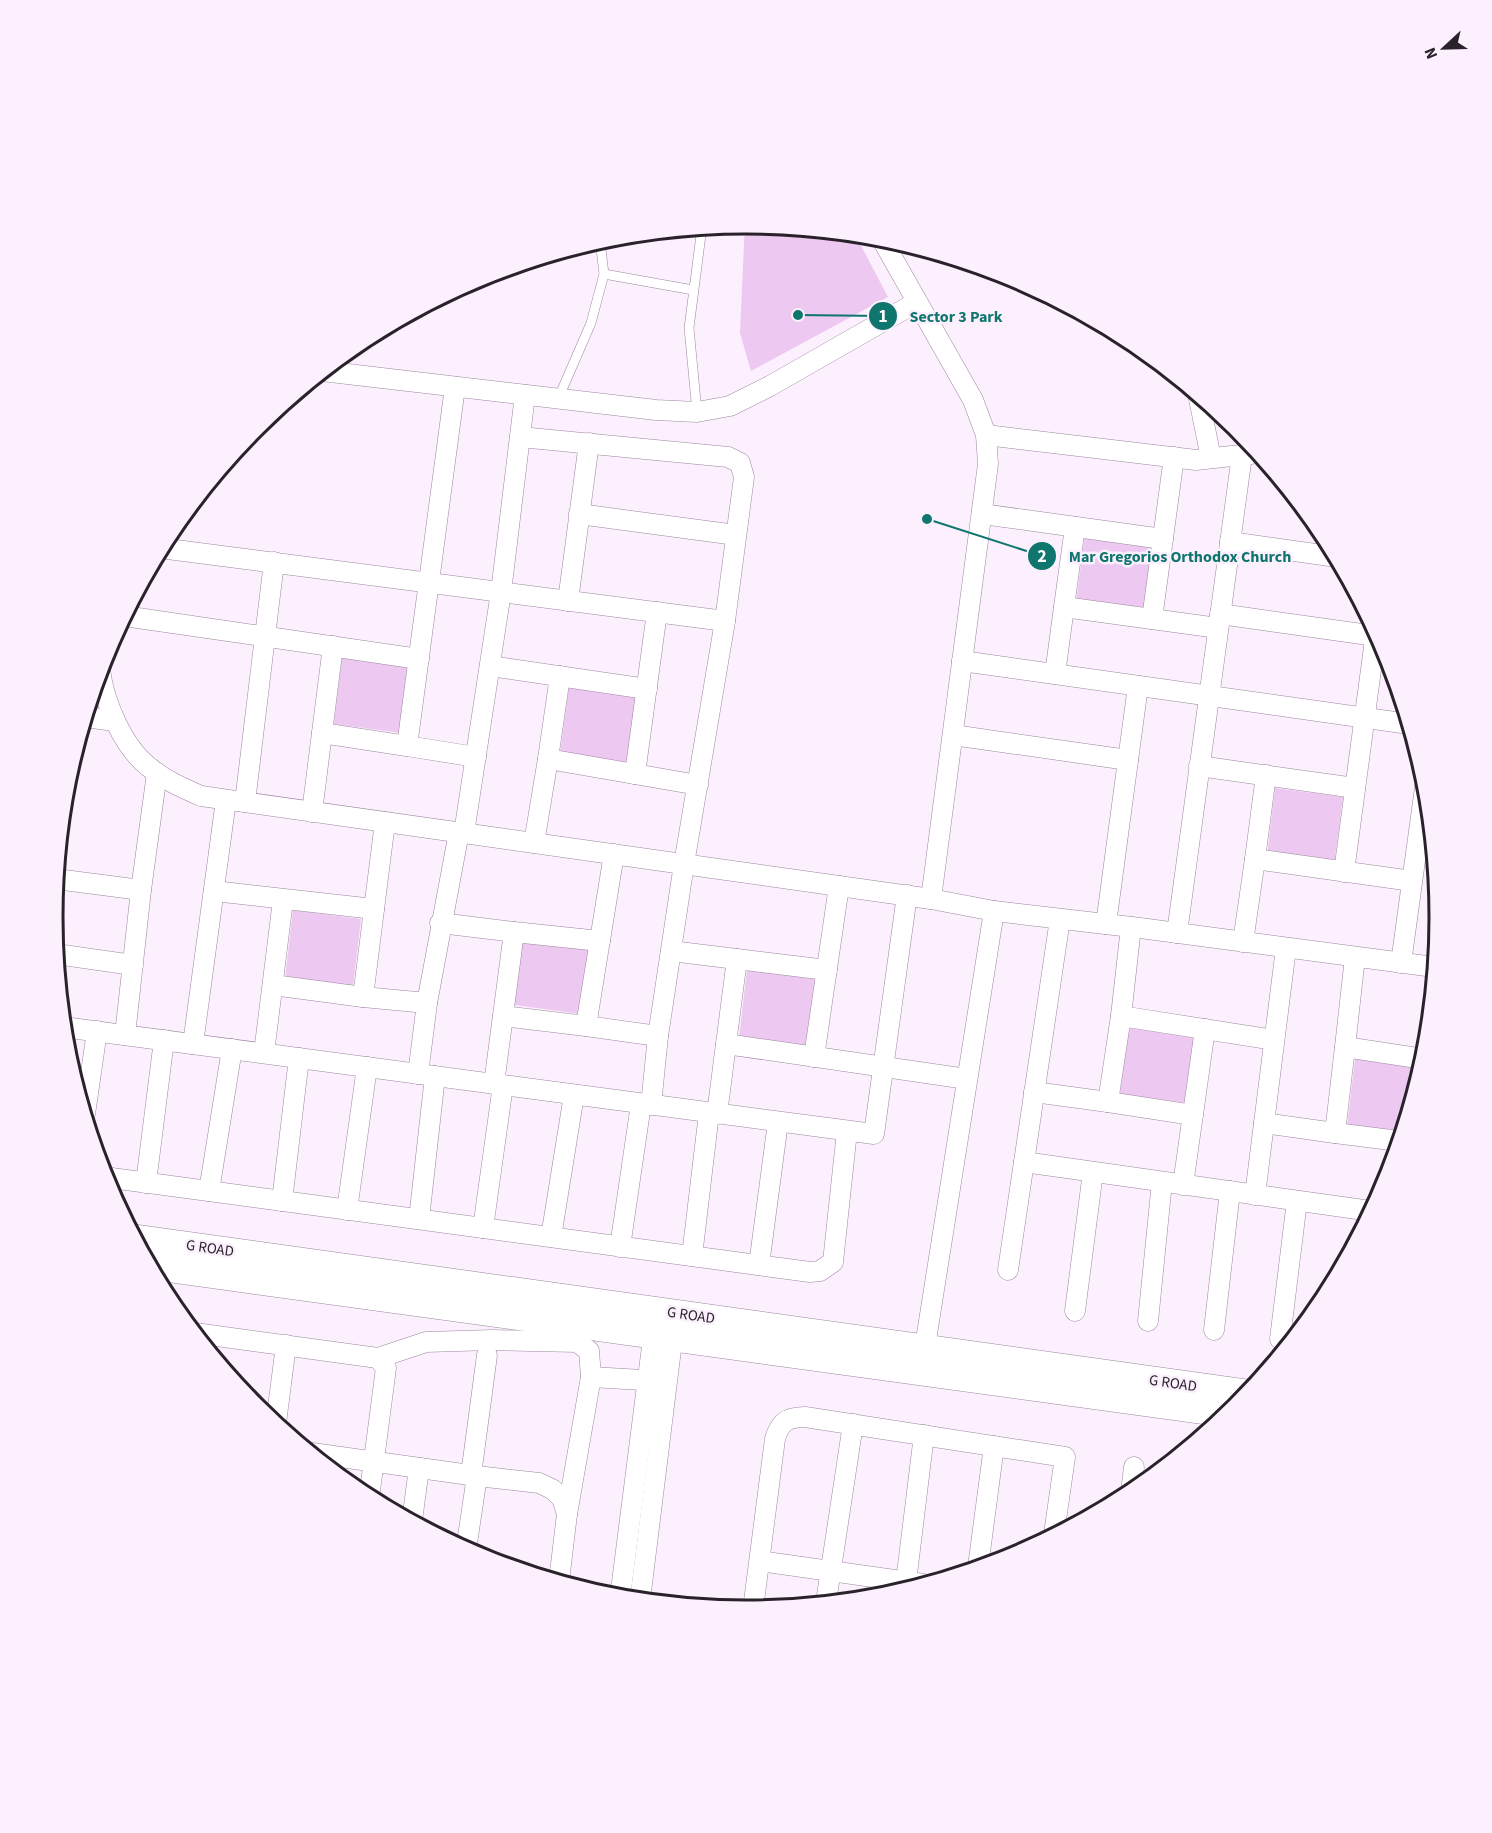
<svg xmlns="http://www.w3.org/2000/svg" width="1492" height="1833" font-family="'Source Sans 3',sans-serif">
	<style>
		.green { fill: #edc8f1 }
		.lines { fill: none; stroke-linecap: round; stroke-linejoin: round }
		.lane-casing { stroke: #9b879e; stroke-width: 10 }
		.street-casing { stroke: #9b879e; stroke-width: 21 }
		.secondary-casing { stroke: #9b879e; stroke-width: 28 }
		.lane { stroke: #fff; stroke-width: 9 }
		.street { stroke: #fff; stroke-width: 20 }
		.secondary { stroke: #fff; stroke-width: 27 }
		.labels { text-anchor: middle; stroke-width: 5; stroke-linejoin: round; paint-order: stroke }
		.street-label { font-size: 15px; fill: #2a222b; stroke: #fceffe }
		.rim { fill: none; stroke: #2a222b; stroke-width: 3 }
		.leader { fill: none; stroke: #0f766e; stroke-width: 2 }
		.callout-dot { fill: #0f766e; stroke: #fceffe; stroke-width: 2 }
		.mark-label { font-size: 18px; text-anchor: middle; font-weight: bold; fill: #fff }
		.callout-label { font-size: 16px; text-anchor: middle; font-weight: bold; fill: #0f766e; stroke: #fceffe; stroke-width: 5; stroke-linejoin: round; paint-order: stroke }
	</style>
	<rect width="100%" height="100%" fill="#fceffe"/>
	<!-- green -->
	<g class="green">
		<path d="M745,223L855,234L888,297L751,371L740,333Z"/>
		<path d="M1085,535L1152,543L1144,611L1076,602Z"/>
		<path d="M342,656L410,665L402,733L334,724Z"/>
		<path d="M569,686L636,695L628,762L560,754Z"/>
		<path d="M1275,788L1343,797L1334,865L1267,856Z"/>
		<path d="M293,910L361,919L353,986L285,978Z"/>
		<path d="M522,938L590,946L582,1014L514,1005Z"/>
		<path d="M747,970L815,979L807,1047L739,1038Z"/>
		<path d="M1128,1026L1196,1035L1188,1103L1120,1094Z"/>
		<path d="M1355,1059L1421,1067L1401,1134L1347,1127Z"/>
	</g>
	<g class="lines">
		<defs>
			<g id="lane">
				<path d="M604,274L693,290"/>
				<path d="M558,399L591,323L604,274L600,240"/>
				<path d="M697,412L689,328L702,227"/>
			</g>
			<g id="street">
				<path d="M880,236L973,400L986,435L988,464L931,899"/>
				<path d="M322,371L656,410L697,412L730,406L770,386L917,302"/>
				<path d="M455,387L407,746L476,757"/>
				<path d="M1198,394L1211,458"/>
				<path d="M986,435L1196,460L1259,453"/>
				<path d="M520,437L728,457L740,463L744,477L725,621"/>
				<path d="M579,514L736,535"/>
				<path d="M982,514L1163,539"/>
				<path d="M1230,542L1337,557"/>
				<path d="M160,548L725,621L684,864L658,1036"/>
				<path d="M568,601L589,443"/>
				<path d="M1064,607L1075,527"/>
				<path d="M1220,614L1376,636"/>
				<path d="M124,616L419,659"/>
				<path d="M1152,619L1174,457"/>
				<path d="M962,661L1409,724"/>
				<path d="M490,666L647,689"/>
				<path d="M100,670C104,702 123,747 149,767C164,780 183,788 201,796L931,899L994,911L923,1359"/>
				<path d="M1055,674L1064,607L1218,628"/>
				<path d="M85,717L115,721"/>
				<path d="M322,733L407,746"/>
				<path d="M953,735L1128,760"/>
				<path d="M548,759L560,676"/>
				<path d="M1199,766L1355,788"/>
				<path d="M635,774L657,612"/>
				<path d="M245,802L274,562"/>
				<path d="M312,812L333,646"/>
				<path d="M385,822L363,997L427,1003L418,1074"/>
				<path d="M464,833L501,592L525,395"/>
				<path d="M534,843L548,759L698,785"/>
				<path d="M614,854L586,1026L658,1036L651,1105"/>
				<path d="M1255,859L1266,775"/>
				<path d="M1344,872L1376,632"/>
				<path d="M56,879L141,890"/>
				<path d="M214,891L374,909"/>
				<path d="M994,911L1140,928L1434,967"/>
				<path d="M440,923L514,932L494,1084"/>
				<path d="M1106,924L1138,686"/>
				<path d="M514,932L600,941"/>
				<path d="M1177,933L1242,455"/>
				<path d="M1243,942L1255,859L1412,881"/>
				<path d="M671,951L827,970"/>
				<path d="M56,954L133,965"/>
				<path d="M1355,957L1345,1047L1424,1059"/>
				<path d="M1401,963L1426,780"/>
				<path d="M273,985L363,997"/>
				<path d="M427,1003L459,832"/>
				<path d="M503,1016L586,1026"/>
				<path d="M1121,1016L1131,927"/>
				<path d="M63,1027L874,1134L907,895"/>
				<path d="M125,1035L141,890L157,773"/>
				<path d="M193,1044L226,800"/>
				<path d="M726,1044L737,959"/>
				<path d="M264,1053L283,900"/>
				<path d="M814,1057L839,886"/>
				<path d="M1034,1092L1108,1102L1121,1016L1274,1040"/>
				<path d="M1108,1102L1193,1115"/>
				<path d="M85,1114L97,1031"/>
				<path d="M717,1114L726,1044L967,1079"/>
				<path d="M1264,1123L1335,1133L1345,1047"/>
				<path d="M1335,1133L1399,1141"/>
				<path d="M1024,1162L1371,1211"/>
				<path d="M104,1177L810,1272L820,1271L833,1262L847,1131"/>
				<path d="M146,1183L164,1040"/>
				<path d="M1183,1185L1205,1029"/>
				<path d="M209,1191L232,1049"/>
				<path d="M1255,1195L1286,948"/>
				<path d="M282,1201L299,1058"/>
				<path d="M347,1210L367,1067"/>
				<path d="M419,1219L435,1076"/>
				<path d="M483,1228L503,1085"/>
				<path d="M551,1237L574,1095"/>
				<path d="M620,1247L641,1104"/>
				<path d="M692,1256L709,1113"/>
				<path d="M759,1265L778,1122"/>
				<path d="M1008,1270L1060,919"/>
				<path d="M1075,1311L1093,1172"/>
				<path d="M1148,1321L1162,1182"/>
				<path d="M1214,1330L1230,1191"/>
				<path d="M195,1333L378,1358L386,1368L369,1498"/>
				<path d="M1280,1339L1297,1201"/>
				<path d="M378,1358L426,1342L492,1340L577,1342L589,1351L591,1377L567,1514"/>
				<path d="M591,1377L660,1381"/>
				<path d="M276,1423L286,1345"/>
				<path d="M312,1453L477,1476L539,1483L552,1489L562,1498L567,1514L559,1581"/>
				<path d="M471,1475L487,1355"/>
				<path d="M1131,1493L1134,1467"/>
				<path d="M412,1521L419,1468"/>
				<path d="M466,1550L477,1476"/>
				<path d="M760,1561L923,1584"/>
				<path d="M978,1567L994,1446"/>
				<path d="M906,1582L924,1435"/>
				<path d="M620,1598L655,1323"/>
				<path d="M640,1600L674,1325"/>
				<path d="M826,1602L853,1424"/>
				<path d="M753,1609L775,1439C780,1422 787,1417 805,1417L1065,1457L1054,1534"/>
			</g>
			<g id="secondary">
				<path d="M135,1238L1247,1393"/>
				<path d="M150,1266L1228,1414"/>
			</g>
		</defs>
		<!-- lane casing -->
		<use href="#lane" class="lane-casing"/>
		<!-- street casing -->
		<use href="#street" class="street-casing"/>
		<!-- secondary casing -->
		<use href="#secondary" class="secondary-casing"/>
		<!-- lane -->
		<use href="#lane" class="lane"/>
		<!-- street -->
		<use href="#street" class="street"/>
		<!-- secondary -->
		<use href="#secondary" class="secondary"/>
	</g>
	<g class="labels">
		<!-- street labels -->
		<g class="street-label">
			<text transform="translate(210 1248) rotate(8)" y="5">G ROAD</text>
			<text transform="translate(691 1315) rotate(8)" y="5">G ROAD</text>
			<text transform="translate(1173 1383) rotate(8)" y="5">G ROAD</text>
		</g>
	</g>
	<!-- crop -->
	<path d="M0 0H1492V1833H0ZM63 917a683 683 0 1 1 1366 0a683 683 0 1 1-1366 0Z" fill="#fceffe" fill-rule="evenodd"/>
	<path class="rim" d="M63 917a683 683 0 1 1 1366 0a683 683 0 1 1-1366 0Z"/>
	<!-- callouts -->
	<path class="leader" d="M798 315L883 316M927 519L1042 556"/>
	<g class="callout-dot">
		<circle cx="798" cy="315" r="6"/>
		<circle cx="927" cy="519" r="6"/>
		<circle cx="883" cy="316" r="15"/>
		<circle cx="1042" cy="556" r="15"/>
	</g>
	<g class="mark-label">
		<text x="883" y="322">1</text>
		<text x="1042" y="562">2</text>
	</g>
	<g class="callout-label">
		<text x="956" y="322">Sector 3 Park</text>
		<text x="1180" y="562">Mar Gregorios Orthodox Church</text>
	</g>
	<!-- north arrow -->
	<g transform="translate(1444 48) rotate(248)" stroke="#fceffe" stroke-width="4.5" paint-order="stroke">
	<path d="M0-4.5L10 22L0 15L-10 22Z" fill="#2a222b"/>
	<text y="-9" font-size="16" font-weight="bold" text-anchor="middle" fill="#2a222b">N</text>
	</g>
</svg>
